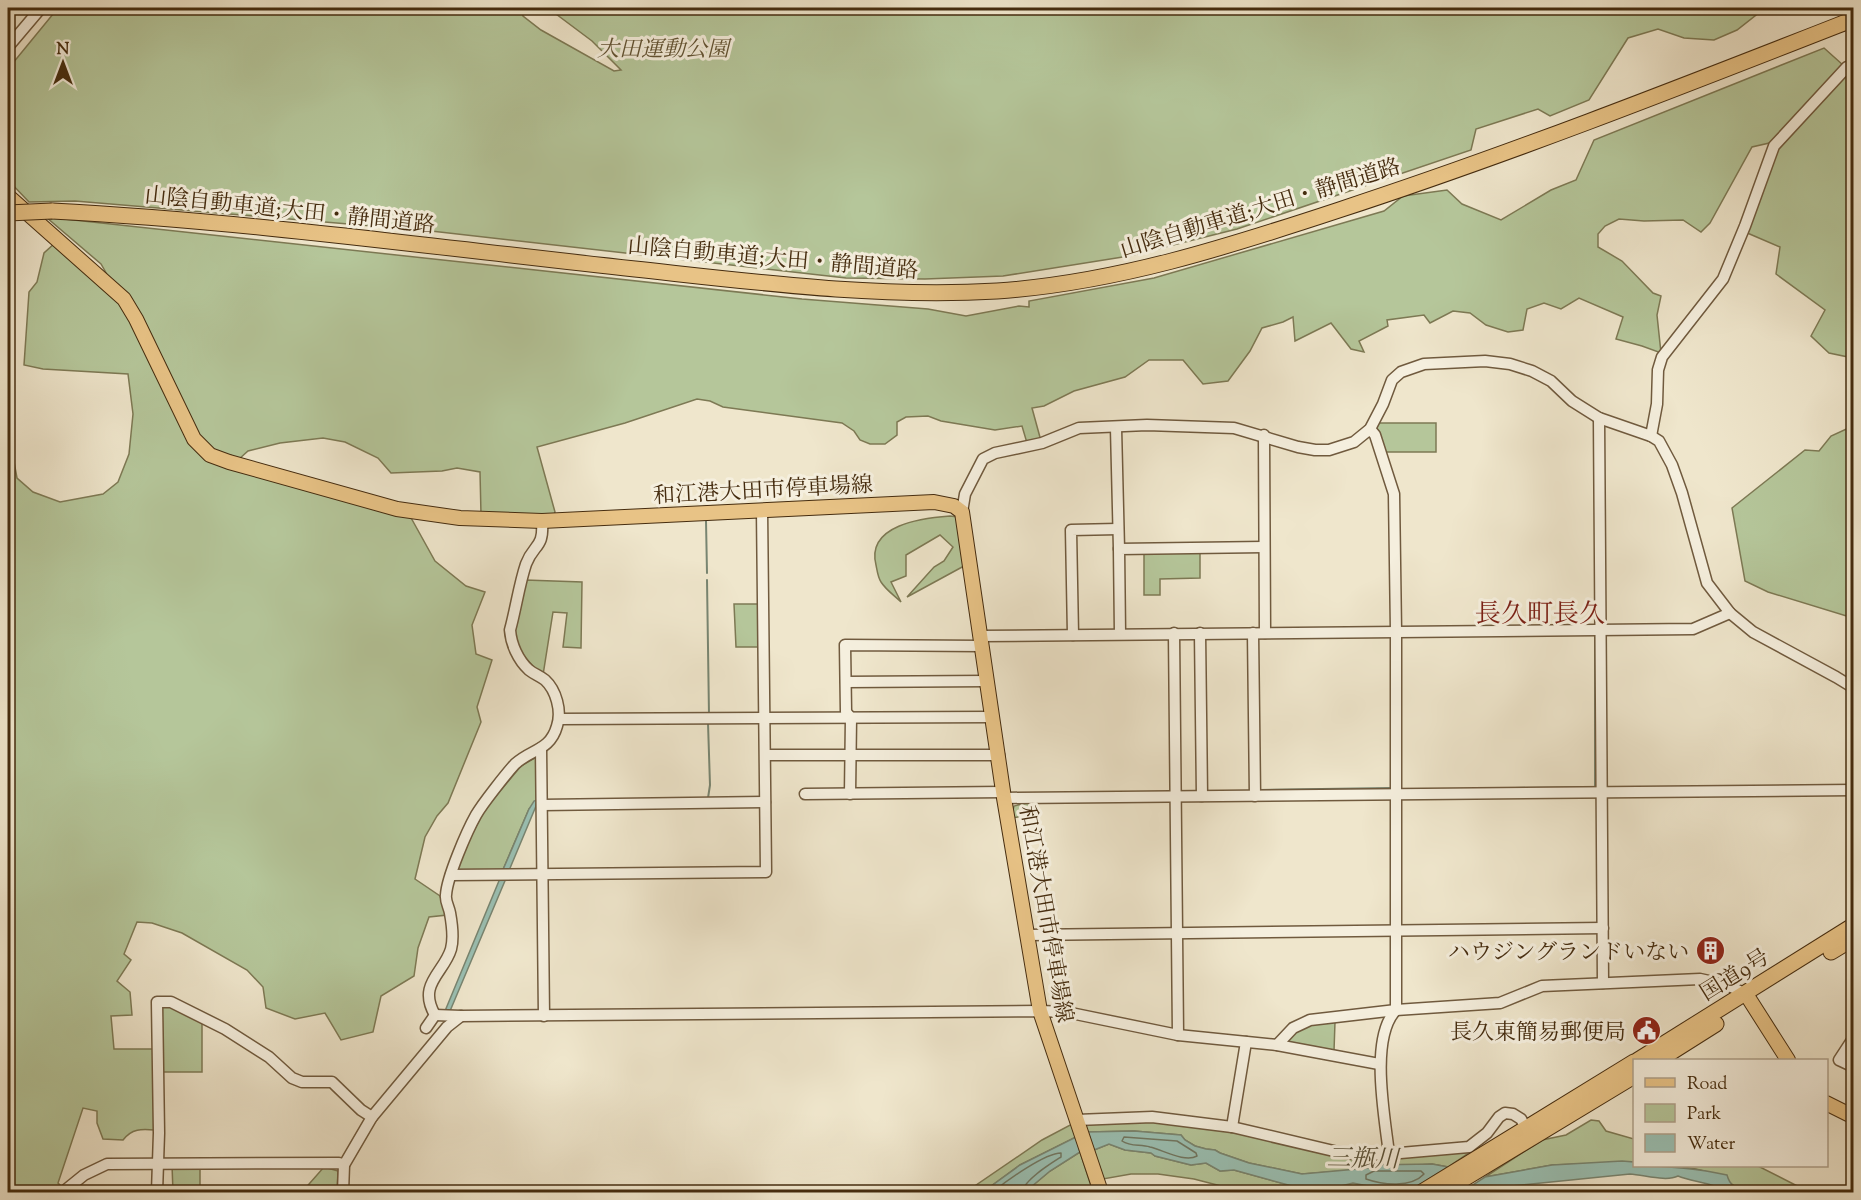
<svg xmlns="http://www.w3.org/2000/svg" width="1861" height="1200" font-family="'Sorts Mill Goudy','Noto Serif JP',serif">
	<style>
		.green { fill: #b5c69a; stroke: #7d7954; stroke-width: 1.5 }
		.water { fill: #9ac0b3; stroke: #788571; stroke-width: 1.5 }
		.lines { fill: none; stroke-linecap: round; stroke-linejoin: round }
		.shore { stroke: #707661; stroke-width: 1.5 }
		.stream { stroke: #788571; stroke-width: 2 }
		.minor-casing { stroke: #705a3e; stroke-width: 13 }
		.major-casing { stroke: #452c0f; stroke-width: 16 }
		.highway-casing { stroke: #452c0f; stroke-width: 17 }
		.minor { stroke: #f5efde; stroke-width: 10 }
		.major { stroke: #e8c386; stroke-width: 14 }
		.highway { stroke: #e8c386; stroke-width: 15 }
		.highway-bridge-casing { stroke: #452c0f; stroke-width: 17; stroke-linecap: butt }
		.highway-bridge { stroke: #e8c386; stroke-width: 15 }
		.labels { text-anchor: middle; stroke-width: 6; stroke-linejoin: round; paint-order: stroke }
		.park-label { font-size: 22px; font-style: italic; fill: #615232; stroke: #f5efde }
		.street-label { font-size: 22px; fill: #452c0f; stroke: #f5efde }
		.poi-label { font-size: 22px; fill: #452c0f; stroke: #f5efde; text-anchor: end }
		.water-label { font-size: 24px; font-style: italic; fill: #5a5138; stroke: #f5efde }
		.quarter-label { font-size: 26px; fill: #7a1f14; stroke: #f5efde }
	</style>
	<rect width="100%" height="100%" fill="#efe6cc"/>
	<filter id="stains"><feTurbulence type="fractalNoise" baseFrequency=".00333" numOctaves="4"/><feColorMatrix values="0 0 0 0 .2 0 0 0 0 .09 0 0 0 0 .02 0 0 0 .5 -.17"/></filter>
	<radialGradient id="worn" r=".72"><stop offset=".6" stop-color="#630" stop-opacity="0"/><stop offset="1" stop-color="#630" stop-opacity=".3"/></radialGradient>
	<!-- green -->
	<g class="green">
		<path d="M58,8H522L523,16L541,30L614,71L621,70L592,41L548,8H1765L1737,30L1714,40L1684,38L1658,29L1628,38L1589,100L1550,116L1538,109L1476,129L1471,150L1237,229L1129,256L1003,276L925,279L846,278L431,231L75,201L29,202L8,180V69Z"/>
		<path d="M1824,48L1843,65L1778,141L1752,147L1710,223L1701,232L1683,220L1644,221L1619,219L1605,226L1598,234V247L1622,261L1653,293L1661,296L1657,315L1661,353L1642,346L1616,339L1623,317L1579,298L1561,309L1544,303L1527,309L1523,330L1508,332L1486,325L1470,313L1453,311L1430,323L1424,315L1387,320L1388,326L1359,341L1364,352L1351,349L1331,323L1295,341L1293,317L1283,322L1262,328L1250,351L1228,381L1203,384L1183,360H1149L1125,377L1074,391L1044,406L1032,408L1041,441L1027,443L1022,426L995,430L941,421L928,416L906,417L897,422V435L885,444H870L860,440L854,431L842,423L723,407L710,401L697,399L625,423L537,447L555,512L553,517L481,514L480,472L457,468L442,471L391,473L378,458L345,442L323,438L280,443L248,451L238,460L215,452L203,443L101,264L46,217L802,299L928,309L966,316L1019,306L1029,307V301L1154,278L1384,211L1403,196L1447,190L1462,204L1501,220L1551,190L1576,180L1594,140Z"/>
		<path d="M1853,70V358L1829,353L1811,336L1825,310L1776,274L1780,247L1745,232L1777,148L1848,72Z"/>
		<path d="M55,243L125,308L193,445L410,516L435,561L466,586L485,592L472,625L476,654L492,660L477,707L481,722L448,803L437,816L425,837L415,879L440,896L447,915L429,917L418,948L414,976L381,996L373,1032L341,1040L325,1013L295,1019L266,1008L263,987L247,970L182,933L152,923L137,922L124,954L131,960L117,981L130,992L132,1015L111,1016L114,1049H156L155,1130C142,1129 132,1128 123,1140L103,1139L97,1123V1111L83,1108L58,1183L64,1189L60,1192H8V430L17,478L33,492L60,502L103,494L118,482L129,454L133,414L128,374L43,369L24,365L29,292L37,282L44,253Z"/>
		<path d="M1376,423H1436V452H1383L1376,430Z"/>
		<path d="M1853,426V618L1768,592L1745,581L1732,508L1805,450L1819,451L1831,436Z"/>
		<path d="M950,516L958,517L964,566L907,597L934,567L944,561L953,547L940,535L906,555V576L891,582L901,602C895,596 886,590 881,582C878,578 877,570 876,565C866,525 922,518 950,516Z"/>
		<path d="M1200,551V578L1160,579V595H1144V552Z"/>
		<path d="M525,580L582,582L581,648L563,647L567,613L553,612L543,675C503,642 513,625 525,580Z"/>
		<path d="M734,604H759L761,647H736Z"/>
		<path d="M538,756L539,799L529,809L502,872L456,871L473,832L486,808L521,766Z"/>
		<path d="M1034,801V815L1011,818L1014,806Z"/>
		<path d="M161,1003L202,1019V1072H160Z"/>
		<path d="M1335,1022L1334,1051L1284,1043L1304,1025Z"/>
		<path d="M1122,1119L1216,1127L1334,1153H1432L1473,1150L1448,1167L1432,1164L1302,1174L1249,1163L1220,1153L1215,1150L1206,1149L1195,1146L1185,1140L1181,1135L1134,1131L1088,1132L1085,1124Z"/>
		<path d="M1591,1120L1599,1121L1606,1131L1634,1139V1162L1552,1165L1485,1177L1542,1140L1566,1135Z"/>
		<path d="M1072,1124L1076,1137L1020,1165L983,1192H966L1042,1140Z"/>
		<path d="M1109,1144L1125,1150L1151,1153L1155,1156L1191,1165L1206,1163L1220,1171L1234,1170L1303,1189L1337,1187L1353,1183L1383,1189H1413L1407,1192H1244L1194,1179L1158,1174H1131L1103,1179L1094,1150Z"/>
		<path d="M1080,1152L1092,1189L1071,1192H1025L1050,1171Z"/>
		<path d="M200,1164V1192H173L172,1165Z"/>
		<path d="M1672,1166H1758L1809,1192H1747C1738,1190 1734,1185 1727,1181C1711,1170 1691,1168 1672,1166Z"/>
		<path d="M324,1167L338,1171L337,1192H302Z"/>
	</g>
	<!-- water -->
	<g class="water">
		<path d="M539,799L508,873L502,872L529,809L534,801Z"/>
		<path d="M501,876H507L450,1011H445Z"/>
		<path d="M1134,1131L1181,1135L1185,1140L1195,1146L1206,1149L1215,1150L1220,1153L1249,1163L1302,1174L1368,1168L1369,1165L1432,1164L1448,1167L1413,1189H1383L1353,1183L1337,1187L1303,1189L1234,1170L1220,1171L1206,1163L1191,1165L1155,1156L1151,1153L1125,1150L1109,1144L1094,1150L1088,1132Z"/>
		<path d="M1076,1137L1080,1152L1050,1171L1025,1192H983L1020,1165Z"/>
		<path d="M1622,1161L1634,1162V1166C1667,1166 1696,1168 1727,1175C1730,1186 1736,1189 1747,1192H1725C1716,1183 1692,1182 1678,1176C1666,1182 1645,1175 1630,1174L1493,1188H1468L1485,1177L1552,1165Z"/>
	</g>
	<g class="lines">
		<!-- shore -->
		<g class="shore">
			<path d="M1124,1137L1177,1141L1196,1153L1197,1156C1185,1163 1163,1150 1150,1147C1140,1144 1131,1147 1122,1141Z"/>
			<path d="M1374,1171H1421L1424,1174C1411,1188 1383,1185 1366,1179V1175Z"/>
			<path d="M993,1192C1006,1181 1045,1153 1061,1153V1157C1050,1164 1024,1180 1022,1192"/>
		</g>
		<!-- stream -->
		<g class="stream">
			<path d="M706,521L707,573"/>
			<path d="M707,580L709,715"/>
			<path d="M1515,788L1595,787V633"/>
			<path d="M1260,790L1390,788"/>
			<path d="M708,798L710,785L708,723"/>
		</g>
		<defs>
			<g id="minor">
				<path d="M8,47L41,8"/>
				<path d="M1599,418L1603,983"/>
				<path d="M1116,428L1119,549"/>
				<path d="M1370,429L1375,435L1394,494L1396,631V1010C1369,1038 1385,1118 1389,1154L1469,1147L1487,1133L1499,1117L1505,1113L1513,1114L1521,1119L1526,1128"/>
				<path d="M1264,435L1265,633"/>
				<path d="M1651,436L1657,404L1658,370L1662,357L1723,279L1745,226L1774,146L1847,67L1854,65"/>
				<path d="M962,512L965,494L983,459L995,453L1042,443L1079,428L1147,425L1234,428L1298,447L1315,450H1329L1354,442L1370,429L1383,404L1392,380L1401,372L1424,364L1485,361L1510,364L1532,371L1551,381L1572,401L1599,418L1651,436L1659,441L1672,465L1682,493L1707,583L1730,613L1753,632L1836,677L1854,688"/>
				<path d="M1174,633L1178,1035"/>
				<path d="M1200,633L1202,796"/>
				<path d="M1253,633L1255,796"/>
				<path d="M1120,634L1119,549L1264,547"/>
				<path d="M1073,635L1071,530L1118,529"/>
				<path d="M980,636L1693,629L1730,613"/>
				<path d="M846,682L987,681"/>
				<path d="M559,719L992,717"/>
				<path d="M541,748L544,1016"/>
				<path d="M768,755H999"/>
				<path d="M805,794L1004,792"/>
				<path d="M850,794L851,718L846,712L845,645L982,646"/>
				<path d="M1004,798L1854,790"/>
				<path d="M542,805L765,802"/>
				<path d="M451,875L766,872L762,510"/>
				<path d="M1027,935L1603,928"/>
				<path d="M435,1015L461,1016L1040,1011L1066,1012L1178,1035L1277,1045L1379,1064"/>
				<path d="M435,1015C417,984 444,973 451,949C454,938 452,924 450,913C449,907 445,901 446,895C447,877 467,831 476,815C483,803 506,774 515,764C531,749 550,751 557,726C562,711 556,690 545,680C540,676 534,674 529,670C518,660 511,644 510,630C516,608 519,585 526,564C534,543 544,549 542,521"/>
				<path d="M426,1028L435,1015"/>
				<path d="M1854,1037L1839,1060L1854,1067"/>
				<path d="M1277,1045L1293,1028L1310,1020L1396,1010L1500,1003L1542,986L1700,979L1727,985L1746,994"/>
				<path d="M1077,1120L1152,1117L1232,1127L1338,1152L1362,1155L1389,1154"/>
				<path d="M1232,1127L1246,1042"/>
				<path d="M63,1192L84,1175L107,1164L339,1163L344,1165"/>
				<path d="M157,1192L159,1133L157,1002H171L225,1029L269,1057L292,1078L302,1082H332L361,1110L372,1117"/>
				<path d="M343,1192L344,1165L372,1117L447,1027L461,1016"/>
			</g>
			<g id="major">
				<path d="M8,196L124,299L136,319L194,439L210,455L229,462L397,509L460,518L542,521L934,502L954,506L962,512L1004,798L1040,1011L1101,1192"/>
				<path d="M1746,994L1788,1060"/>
				<path d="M1826,1103L1854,1117"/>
			</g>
			<g id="highway">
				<path d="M52,211C247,221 441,248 635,269C755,282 876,298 997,291C1115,283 1227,247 1339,210C1513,153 1683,86 1854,19"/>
				<path d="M1831,952L1854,938"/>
				<path d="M1638,1060L1854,925"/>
				<path d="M1659,1060L1716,1024"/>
				<path d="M1422,1192L1634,1062"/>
				<path d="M1442,1192L1634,1076"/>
			</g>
		</defs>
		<!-- minor casing -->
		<use href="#minor" class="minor-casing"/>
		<!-- major casing -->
		<use href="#major" class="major-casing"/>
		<!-- highway casing -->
		<use href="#highway" class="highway-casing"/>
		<!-- minor -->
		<use href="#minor" class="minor"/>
		<!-- major -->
		<use href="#major" class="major"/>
		<!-- highway -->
		<use href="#highway" class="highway"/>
		<defs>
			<path id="highway-bridge" d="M8,213L52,211"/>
		</defs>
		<!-- highway-bridge casing -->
		<use href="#highway-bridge" class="highway-bridge-casing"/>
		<!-- highway-bridge -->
		<use href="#highway-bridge" class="highway-bridge"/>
	</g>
	<!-- icons -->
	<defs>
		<symbol id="building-disc" viewBox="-11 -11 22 22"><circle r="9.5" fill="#8f2418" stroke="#f5efde"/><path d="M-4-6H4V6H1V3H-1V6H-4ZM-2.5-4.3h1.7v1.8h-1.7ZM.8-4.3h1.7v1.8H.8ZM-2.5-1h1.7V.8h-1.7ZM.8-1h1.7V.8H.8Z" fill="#fff"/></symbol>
		<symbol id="civic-disc" viewBox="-11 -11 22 22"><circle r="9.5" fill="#8f2418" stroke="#f5efde"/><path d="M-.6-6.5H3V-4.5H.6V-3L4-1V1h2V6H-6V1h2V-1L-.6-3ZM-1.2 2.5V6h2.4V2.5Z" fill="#fff"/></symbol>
	</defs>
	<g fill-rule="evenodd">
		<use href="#building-disc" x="1694" y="934" width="33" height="33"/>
		<use href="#civic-disc" x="1630" y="1014" width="33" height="33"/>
	</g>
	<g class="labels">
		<!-- park labels -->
		<g class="park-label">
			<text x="663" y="56">大田運動公園</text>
		</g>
		<!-- street labels -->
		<g class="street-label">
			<text transform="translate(1260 207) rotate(-17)" y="8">山陰自動車道;大田・静間道路</text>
			<text transform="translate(290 209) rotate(6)" y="8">山陰自動車道;大田・静間道路</text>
			<text transform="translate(773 257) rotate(5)" y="8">山陰自動車道;大田・静間道路</text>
			<text transform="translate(763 489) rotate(-3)" y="8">和江港大田市停車場線</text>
			<text transform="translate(1047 914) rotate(80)" y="8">和江港大田市停車場線</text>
			<text transform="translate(1734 974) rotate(-32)" y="8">国道9号</text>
		</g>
		<!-- poi labels -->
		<g class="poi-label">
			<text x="1689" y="959">ハウジングランドいない</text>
			<text x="1626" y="1039">長久東簡易郵便局</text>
		</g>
		<!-- water labels -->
		<g class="water-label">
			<text transform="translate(1363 1158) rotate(1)" y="8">三瓶川</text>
		</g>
		<!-- quarter labels -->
		<g class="quarter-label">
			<text x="1540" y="622">長久町長久</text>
		</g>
	</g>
	<!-- margin -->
	<rect width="1861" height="1200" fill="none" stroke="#efe6cc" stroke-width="30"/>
	<rect x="9" y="9" width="1843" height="1182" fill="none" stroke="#452c0f" stroke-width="3"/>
	<rect x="15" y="15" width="1831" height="1170" fill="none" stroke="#452c0f" stroke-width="1.5"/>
	<!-- legend -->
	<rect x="1633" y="1059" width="195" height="108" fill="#f5efde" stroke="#afa18b" stroke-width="1.5"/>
	<rect x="1645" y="1078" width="30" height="9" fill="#e8c386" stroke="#afa18b" stroke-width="1.5"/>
	<text x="1687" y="1089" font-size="18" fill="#452c0f">Road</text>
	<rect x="1645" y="1104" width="30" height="18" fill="#b5c69a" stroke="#afa18b" stroke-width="1.5"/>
	<text x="1687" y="1119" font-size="18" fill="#452c0f">Park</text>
	<rect x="1645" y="1134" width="30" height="18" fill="#9ac0b3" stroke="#afa18b" stroke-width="1.5"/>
	<text x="1687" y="1149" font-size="18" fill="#452c0f">Water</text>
	<!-- north arrow -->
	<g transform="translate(63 63)" stroke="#f5efde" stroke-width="4.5" paint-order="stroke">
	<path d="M0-4.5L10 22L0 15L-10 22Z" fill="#452c0f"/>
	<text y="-9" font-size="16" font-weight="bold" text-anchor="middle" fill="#452c0f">N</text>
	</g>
	<rect width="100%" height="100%" filter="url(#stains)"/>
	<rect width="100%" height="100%" fill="url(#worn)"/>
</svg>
